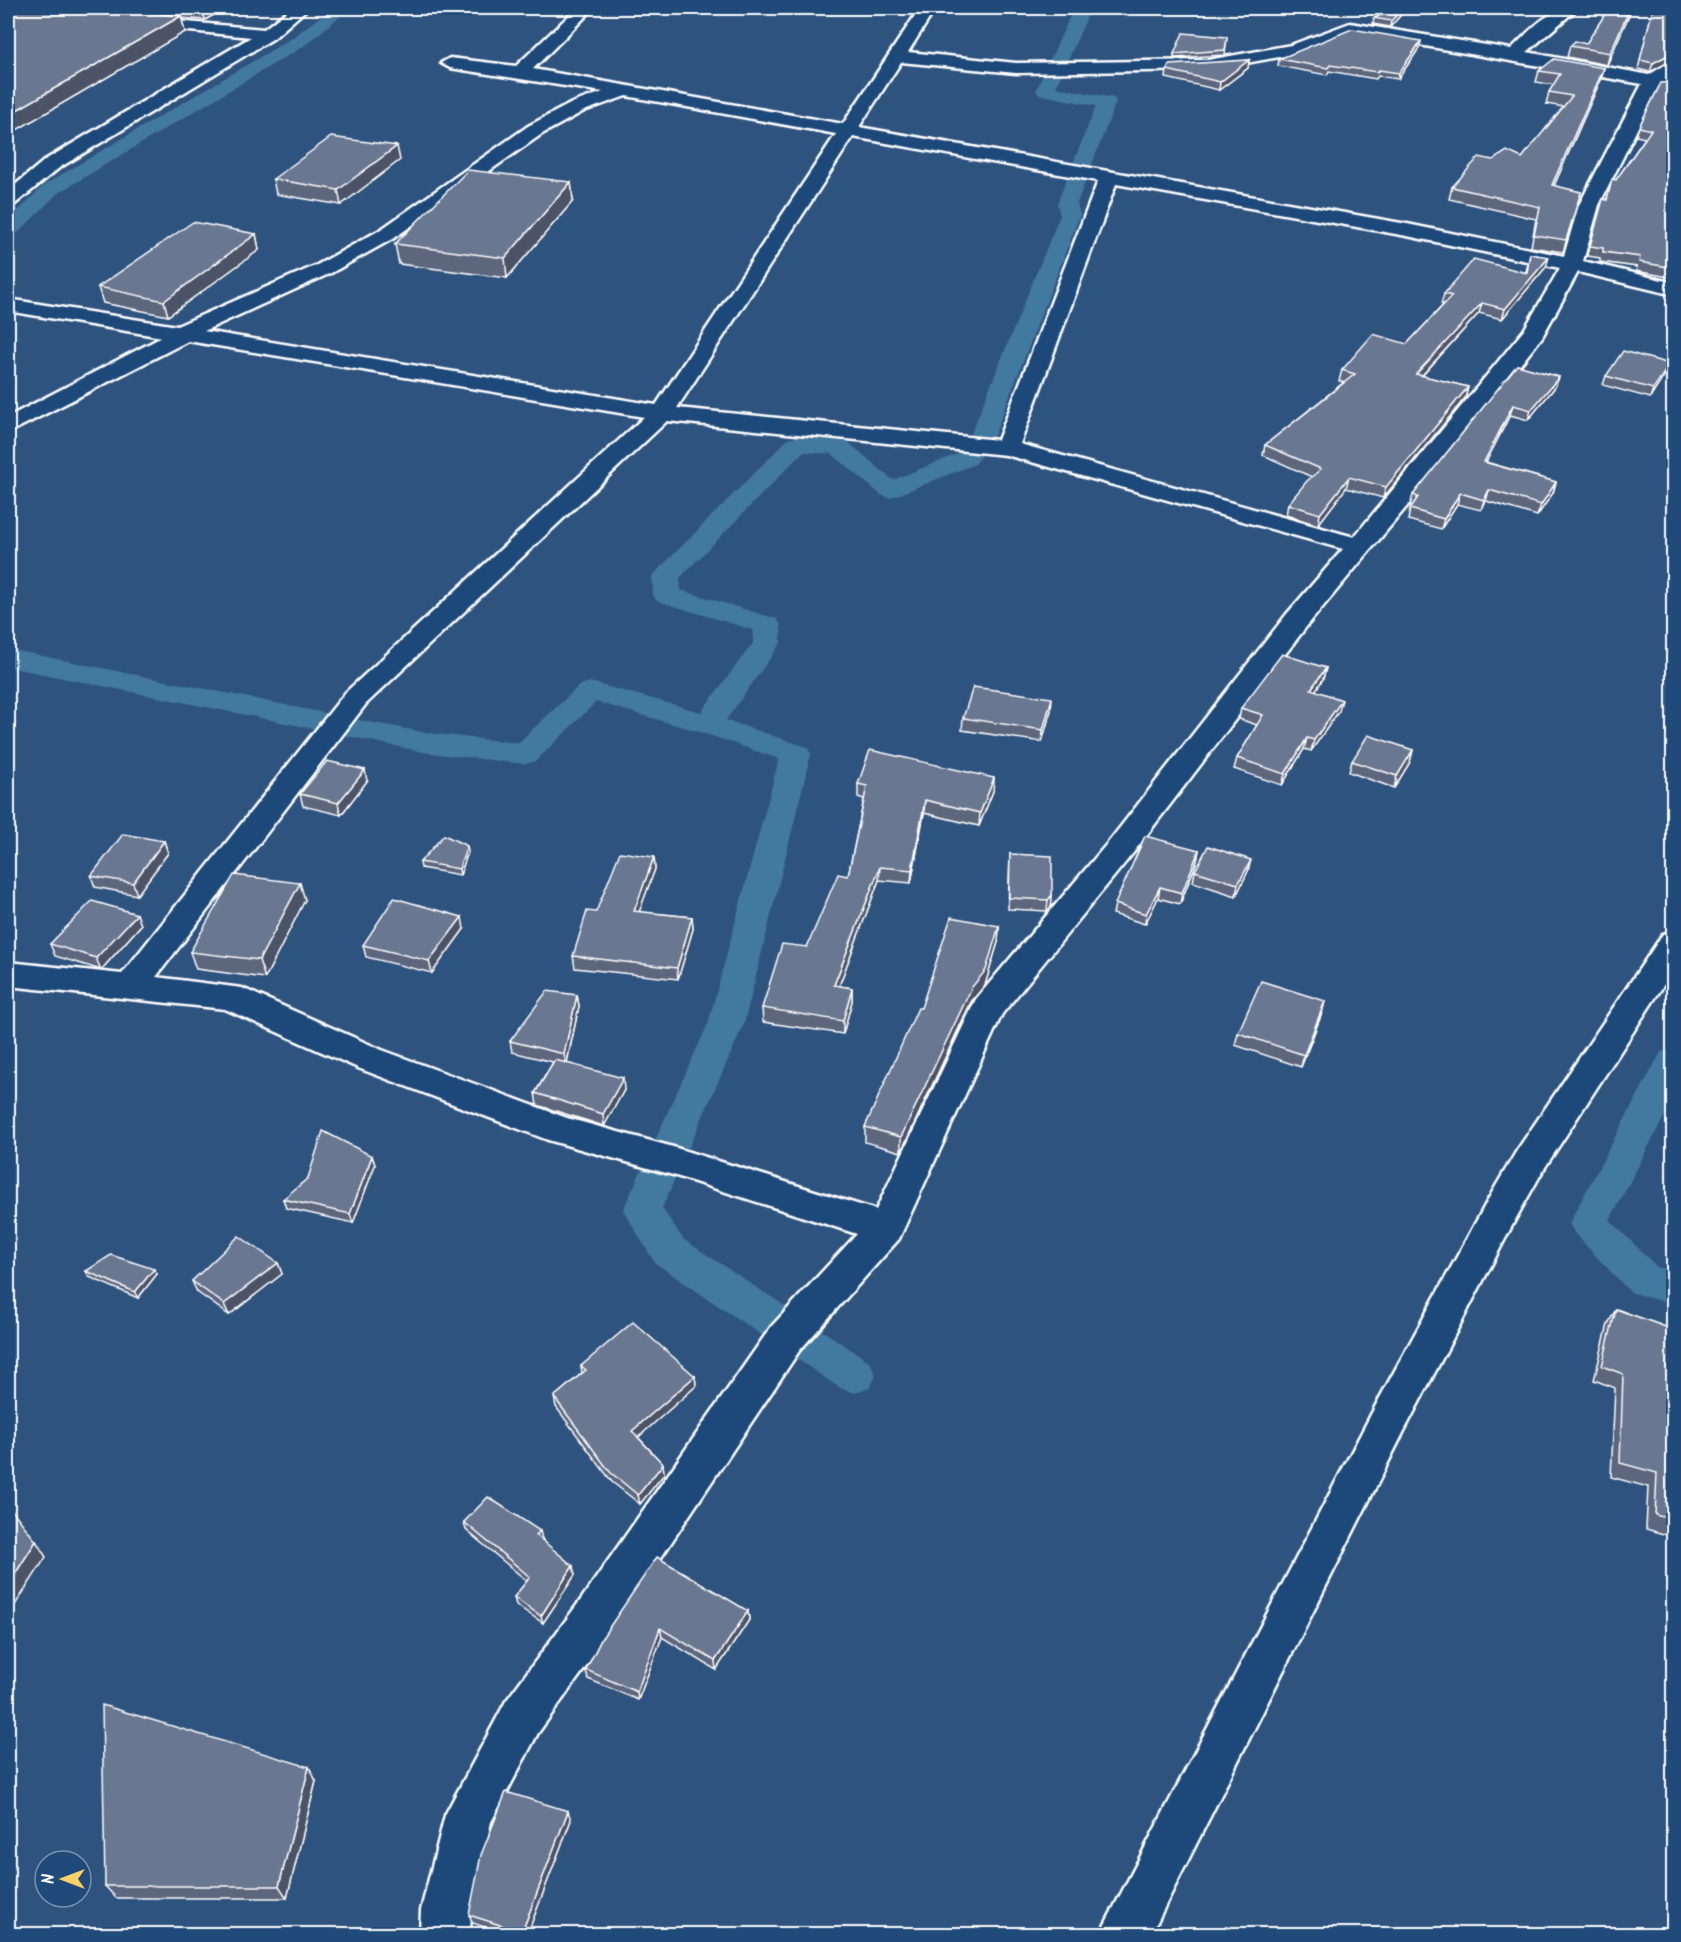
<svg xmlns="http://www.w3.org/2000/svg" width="1681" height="1942" font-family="Kalam,sans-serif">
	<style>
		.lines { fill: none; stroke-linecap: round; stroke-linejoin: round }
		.canal { fill: #42799e; fill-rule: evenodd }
		.minor-casing { stroke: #fff; stroke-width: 5 }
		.minor { fill: #1f4a7a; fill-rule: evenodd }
		.wall { fill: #5c667d; stroke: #fff; stroke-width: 1.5 }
		.shaded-wall { fill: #4b5366; stroke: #fff; stroke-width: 1.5 }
		.building { fill: #6b7791; stroke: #fff; stroke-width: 1.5 }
	</style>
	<rect width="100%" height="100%" fill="#2e537f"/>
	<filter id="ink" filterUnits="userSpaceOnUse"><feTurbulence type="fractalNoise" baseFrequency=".0167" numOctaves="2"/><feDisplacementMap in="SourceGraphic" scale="12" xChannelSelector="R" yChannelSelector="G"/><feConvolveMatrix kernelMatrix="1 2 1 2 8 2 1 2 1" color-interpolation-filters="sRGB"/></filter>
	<g filter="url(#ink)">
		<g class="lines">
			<!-- canal -->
			<g class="canal">
				<path d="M331,8H350L304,46L58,193L15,236L8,238V221L44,185L292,38Z"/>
				<path d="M1074,8H1091L1056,87L1114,98L1116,102L1077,203L1080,215L994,436L991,441L982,443L973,441L970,436L1060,215L1057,203L1096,106L1038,94L1036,90Z"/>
				<path d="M797,437L848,442L893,480L957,454L962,447L971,444L980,447L984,452L975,464L890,498L881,495L832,454L803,452L680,578L681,590L777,619L781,625V643L726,720L807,747L811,754L744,1024L662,1208L683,1239L870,1362L876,1375L870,1388L855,1393L840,1388L655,1263L623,1210L708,1024L779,759L697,731L596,702L536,761L525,764L428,753L342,735L338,728L342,721L353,719L428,733L518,743L580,685L590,682L701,712L753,643V630L657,601L653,595L652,576L788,439Z"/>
				<path d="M8,649L320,712L331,714L335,721L331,728L320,730L8,667Z"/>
				<path d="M1674,1049V1098L1610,1220L1657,1267L1674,1271V1305L1630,1292L1575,1234L1569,1223L1661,1052Z"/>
			</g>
			<defs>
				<g id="minor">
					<path d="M291,8H308L274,38L59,168L15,204L8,206V191L45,160L251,37L138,26L130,21L132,17L264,29Z"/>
					<path d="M577,8H594L533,69L843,124L920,8H936L908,52L1016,63L1208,60L1291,45L1350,23L1511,49C1532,29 1547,8 1578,8L1527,52L1649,75L1674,59V73L1666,78L1674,80V90L1658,87L1599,205L1583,261L1674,283V295L1578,272L1542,337L1434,474L1306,627L1133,853L1002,1014L899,1239L799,1351L612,1631L538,1733L491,1822L471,1910L470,1934H420L421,1910L445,1815L506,1701L580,1601L771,1327L857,1234L673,1175L548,1140L358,1068L225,1009L8,986V962L122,974L346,692L644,417L188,341L8,433V417L162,337L8,311V299L177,326L317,265L380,230L528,126L572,103L603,92L450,68L441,63L450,58L516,66ZM1351,33L1642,84L1579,205L1564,256L1407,224L859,127L901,62L1016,73L1208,70L1301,53ZM626,96L836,134L656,405L204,331L331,273L394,238L542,134L584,111ZM853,137L1098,181L998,440L677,408ZM1116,184L1407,236L1560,268L1524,330L1354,537L1020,444ZM667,421L1006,455L1343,549L1286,615L1111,839L976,999L876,1210L673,1147L567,1118L382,1050L242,988L156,977L366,704Z"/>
					<path d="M1674,931V969L1542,1172L1515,1220L1404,1431L1151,1934H1100L1376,1405L1489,1198L1516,1152L1663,934Z"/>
				</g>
			</defs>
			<!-- minor casing -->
			<use href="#minor" class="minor-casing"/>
			<!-- minor -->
			<use href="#minor" class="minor"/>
		</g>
		<!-- wall -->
		<g class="wall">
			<path d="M8,8H226L205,20L181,18L185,32L8,135Z"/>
			<path d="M1337,8H1407L1390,27L1373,24L1374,18L1382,15Z"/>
			<path d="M1609,8H1632L1607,65L1567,57L1570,46L1586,44Z"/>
			<path d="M1653,8L1674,12V59L1650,72L1638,69Z"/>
			<path d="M1227,37L1225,55L1174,58V54Z"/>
			<path d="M1420,47L1398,79L1378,76L1376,79L1329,71L1327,75L1278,66L1279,59Z"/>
			<path d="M1249,60L1248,68L1219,90L1166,78L1167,70Z"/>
			<path d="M1604,68L1601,79L1554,186L1581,192L1563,252L1531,247L1536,219L1449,199L1452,187L1493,160L1522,158L1564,107L1546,104L1549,92L1554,85L1536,82L1539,71Z"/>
			<path d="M1674,82V278L1636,271L1637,267L1600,262V258L1587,256L1603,199L1606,200L1616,180L1645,138L1636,136L1639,127Z"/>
			<path d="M400,160L341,205L276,194L273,179Z"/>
			<path d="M571,182L573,201L507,278L399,264L395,244Z"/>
			<path d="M256,234L259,250L168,316L103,303L98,287Z"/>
			<path d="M1530,254L1546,267L1502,319L1479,313L1422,376L1468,387L1465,398L1383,498L1346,488L1318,525L1286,515L1288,504L1312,477L1263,455L1265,445L1344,382L1339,381L1342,370L1407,344L1444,304H1441L1444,294L1526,272Z"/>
			<path d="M1517,365L1559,377L1555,387L1528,420L1510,415L1486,462L1556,482L1553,493L1537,516L1486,501L1481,510L1457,504L1441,529L1408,520L1410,509L1412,506H1410L1413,495Z"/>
			<path d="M1666,373L1650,398L1603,385L1606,376Z"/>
			<path d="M1326,668L1323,679L1315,691L1339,711L1311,751L1304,749L1282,785L1234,769L1237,758L1257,725L1239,719L1241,708Z"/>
			<path d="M1051,710L1042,742L962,730L963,718Z"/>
			<path d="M1413,750L1410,762L1394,788L1349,772L1352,761Z"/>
			<path d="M994,778L993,791L979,826L924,813L911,883L879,880L839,986L852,988V1001L843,1034L763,1022L762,1008L807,947L848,876L864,799L858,797V784Z"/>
			<path d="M367,781L341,815L303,806L300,794Z"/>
			<path d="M164,841L168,853L137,895L95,887L91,876Z"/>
			<path d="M1199,850L1197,861L1180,904L1158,898L1145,924L1113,914L1115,904Z"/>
			<path d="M468,852L460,875L421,868L420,862Z"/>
			<path d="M1010,854L1052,895L1051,907L1047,911L1008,909Z"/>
			<path d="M654,857L655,869L639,912L692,917L693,929L678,979L575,968L573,956L596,912Z"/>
			<path d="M1195,871H1248L1236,896L1193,882Z"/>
			<path d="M305,900L265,978L196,969L190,952Z"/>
			<path d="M137,914L141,925L101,970L55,956L50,944Z"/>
			<path d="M999,926L998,942L985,985L971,1002L901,1152L865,1142V1127L921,1008Z"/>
			<path d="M464,929L432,973L366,957L363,945Z"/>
			<path d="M577,995L579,1006L567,1063L624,1090L604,1126L537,1105L535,1093L553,1062L512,1052L510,1041Z"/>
			<path d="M1325,1001L1322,1013L1301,1067L1235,1045L1238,1033Z"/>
			<path d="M372,1156L375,1165L353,1223L286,1208L283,1199Z"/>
			<path d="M278,1263L282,1274L229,1315L197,1292L192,1281Z"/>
			<path d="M86,1271L157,1274L138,1298L89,1277Z"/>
			<path d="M1616,1309L1674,1330V1537L1646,1529L1648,1487L1611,1477L1615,1388L1594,1380L1608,1324Z"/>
			<path d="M581,1366L695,1376L696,1386L638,1437L663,1464L664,1474L640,1504L612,1482L556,1407L554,1397L582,1373Z"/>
			<path d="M464,1522L542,1539L575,1575L543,1623L516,1605L514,1597L527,1581L466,1530Z"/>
			<path d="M748,1611L749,1620L716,1670L662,1637L638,1700L588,1679L586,1670L602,1638Z"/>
			<path d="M309,1767L316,1781L287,1898H116L105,1886Z"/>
			<path d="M571,1820L527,1935H507L473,1923L469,1915Z"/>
		</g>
		<!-- shaded-wall -->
		<g class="shaded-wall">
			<path d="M202,8H226L205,20Z"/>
			<path d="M1403,8H1407L1390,27L1391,21Z"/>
			<path d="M1630,8H1632L1607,65L1610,53Z"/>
			<path d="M181,16L185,32L8,135V115Z"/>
			<path d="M1421,41L1420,47L1398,79L1399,73Z"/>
			<path d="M1674,52V59L1650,72L1653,63Z"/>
			<path d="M1249,60L1248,68L1219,90L1220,82Z"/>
			<path d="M1604,68L1601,79L1549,197L1552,185Z"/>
			<path d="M397,146L400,160L341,205L338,190Z"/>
			<path d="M571,182L573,201L507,278L505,258Z"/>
			<path d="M256,234L259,250L168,316L164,301Z"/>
			<path d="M1549,257L1546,267L1502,319L1505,309Z"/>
			<path d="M1482,303L1479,313L1413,385L1416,374Z"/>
			<path d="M1670,364L1666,373L1650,398L1653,389Z"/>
			<path d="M1559,377L1555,387L1528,420L1531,410Z"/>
			<path d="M1468,387L1465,398L1383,498L1386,487Z"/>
			<path d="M1513,405L1510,415L1481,472L1484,462Z"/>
			<path d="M1349,477L1346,488L1318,525L1320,514Z"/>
			<path d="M1556,482L1553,493L1537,516L1541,505Z"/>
			<path d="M1489,490L1486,501L1481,510L1484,500Z"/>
			<path d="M1460,493L1457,504L1441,529L1444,519Z"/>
			<path d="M1326,668L1323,679L1309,701L1311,689Z"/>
			<path d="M1052,698L1051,710L1042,742L1043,730Z"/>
			<path d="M1342,700L1339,711L1311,751L1314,740Z"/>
			<path d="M1307,738L1304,749L1282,785L1285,774Z"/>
			<path d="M1413,750L1410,762L1394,788L1397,776Z"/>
			<path d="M365,770L367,781L341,815L338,803Z"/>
			<path d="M994,778L993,791L979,826L980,813Z"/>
			<path d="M925,800L924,813L911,883L912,870Z"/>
			<path d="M164,841L168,853L137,895L133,883Z"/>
			<path d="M467,846L468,852L460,875L459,869Z"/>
			<path d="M1199,850L1197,861L1180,904L1182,893Z"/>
			<path d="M654,857L655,869L635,923L634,911Z"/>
			<path d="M1251,860L1248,871L1236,896L1238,884Z"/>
			<path d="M880,867L879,880L834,999V985Z"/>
			<path d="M300,883L305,900L265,978L259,960Z"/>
			<path d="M1160,887L1158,898L1145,924L1146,914Z"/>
			<path d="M1052,895L1051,907L1047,911L1048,900Z"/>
			<path d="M137,914L141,925L101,970L96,958Z"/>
			<path d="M462,917L464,929L432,973L429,961Z"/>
			<path d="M692,917L693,929L678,979L677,968Z"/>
			<path d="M999,926L998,942L985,985L971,1002L901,1152V1137Z"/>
			<path d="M852,988V1001L843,1034V1021Z"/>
			<path d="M577,995L579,1006L566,1066L564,1054Z"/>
			<path d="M1325,1001L1322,1013L1301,1067L1304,1055Z"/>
			<path d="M623,1078L624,1090L604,1126L603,1114Z"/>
			<path d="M372,1156L375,1165L353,1223L350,1214Z"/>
			<path d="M278,1263L282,1274L229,1315L224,1304Z"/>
			<path d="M154,1269L157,1274L138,1298L135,1292Z"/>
			<path d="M695,1376L696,1386L634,1441L632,1431Z"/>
			<path d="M663,1464L664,1474L640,1504L638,1495Z"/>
			<path d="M540,1531L542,1539L538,1543L536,1535Z"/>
			<path d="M36,1541L46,1557L8,1616V1585Z"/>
			<path d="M573,1566L575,1575L543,1623L541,1616Z"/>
			<path d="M748,1611L749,1620L716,1670L715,1661Z"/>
			<path d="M660,1628L662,1637L638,1700L637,1692Z"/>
			<path d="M309,1767L316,1781L287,1898L279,1886Z"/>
			<path d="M568,1811L571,1820L527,1935H523L522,1932Z"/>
		</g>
		<!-- building -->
		<g class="building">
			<path d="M8,8H102L181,16L8,115Z"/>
			<path d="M1377,8H1403L1391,21L1374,18L1393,10Z"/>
			<path d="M1609,8H1630L1610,53L1570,46L1575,41L1586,44Z"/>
			<path d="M1653,8L1674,12V52L1653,63L1640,60Z"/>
			<path d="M1352,29L1421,41L1399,73L1379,70L1377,72L1330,65L1328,68L1279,59Z"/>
			<path d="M1183,33L1227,37L1225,50L1174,54Z"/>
			<path d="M1554,59L1604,68L1552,185L1581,192L1566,240L1534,235L1540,207L1452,187L1479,157L1493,160L1507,151L1522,158L1572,96L1549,92L1560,74L1539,71Z"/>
			<path d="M1249,60L1220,82L1167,70L1169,65Z"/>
			<path d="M1674,82V268L1639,262L1640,257L1603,252V248L1590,246L1603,199L1607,200L1612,179L1616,180L1651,130L1639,127L1661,83Z"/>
			<path d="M331,137L397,146L338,190L273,179Z"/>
			<path d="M468,170L571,182L505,258L395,244Z"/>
			<path d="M193,222L256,234L164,301L98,287Z"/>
			<path d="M1530,254L1549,257L1505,309L1482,303L1416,374L1468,387L1386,487L1349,477L1320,514L1288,504L1307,481L1321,469L1265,445L1355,374L1342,370L1373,334L1407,344L1452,296L1444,294L1474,259L1527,273Z"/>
			<path d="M1623,351L1670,364L1653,389L1606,376Z"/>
			<path d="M1517,365L1559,377L1531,410L1513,405L1484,462L1556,482L1541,505L1489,490L1484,500L1460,493L1444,519L1410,509L1418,497L1413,495Z"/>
			<path d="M1282,654L1326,668L1311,689L1342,700L1314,740L1307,738L1285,774L1237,758L1263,715L1241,708Z"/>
			<path d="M973,687L1052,698L1043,730L963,718Z"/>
			<path d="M1368,735L1413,750L1397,776L1352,761Z"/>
			<path d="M870,750L994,778L980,813L925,800L912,870L880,867L834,985L852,988L843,1021L762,1008L782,944L807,947L838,874L848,876L867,786L858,784Z"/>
			<path d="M327,761L365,770L338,803L300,794Z"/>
			<path d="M123,834L164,841L133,883L91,876Z"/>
			<path d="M444,835L467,846L459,869L420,862Z"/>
			<path d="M1145,836L1199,850L1182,893L1160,887L1146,914L1115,904Z"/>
			<path d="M1208,846L1251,860L1238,884L1195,871Z"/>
			<path d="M620,852L654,857L634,911L692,917L677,968L573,956L587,911L596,912Z"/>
			<path d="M1010,854L1052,856V895L1048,900L1009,898Z"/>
			<path d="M234,875L300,883L259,960L190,952Z"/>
			<path d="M394,898L462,917L429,961L363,945Z"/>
			<path d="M92,901L137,914L96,958L50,944Z"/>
			<path d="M951,917L999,926L986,970L972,987L901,1137L865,1127L918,1008H921Z"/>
			<path d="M1261,981L1325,1001L1304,1055L1238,1033Z"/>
			<path d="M547,991L577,995L564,1054L510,1041Z"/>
			<path d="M555,1060L623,1078L603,1114L535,1093Z"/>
			<path d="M323,1131L372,1156L350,1214L283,1199L308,1178Z"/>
			<path d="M239,1236L278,1263L224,1304L192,1281Z"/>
			<path d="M111,1255L154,1269L135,1292L86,1271Z"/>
			<path d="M1616,1309L1674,1330V1520L1655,1515L1657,1473L1620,1463L1623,1374L1602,1366Z"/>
			<path d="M633,1322L695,1376L632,1431L663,1464L638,1495L610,1472L554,1397L586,1370L581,1366Z"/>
			<path d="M488,1497L540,1531L536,1535L573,1566L541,1616L514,1597L530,1577L464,1522Z"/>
			<path d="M8,1505L36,1541L8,1585Z"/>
			<path d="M657,1557L748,1611L715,1661L660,1628L637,1692L586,1670L602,1638Z"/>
			<path d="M102,1705L309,1767L279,1886H105Z"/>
			<path d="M506,1792L568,1811L522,1932L469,1915L481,1855Z"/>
		</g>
	</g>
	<!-- margin -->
	<rect width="1681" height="1942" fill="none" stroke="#1f4a7a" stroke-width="30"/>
	<rect x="15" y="15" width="1651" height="1912" fill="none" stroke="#fff" stroke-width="2" filter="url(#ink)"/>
	<!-- north arrow -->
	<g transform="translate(63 1879) rotate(270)"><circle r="28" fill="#1f4a7a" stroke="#7992af" stroke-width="1.5"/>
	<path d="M0-4.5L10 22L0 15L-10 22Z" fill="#ffd166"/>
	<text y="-9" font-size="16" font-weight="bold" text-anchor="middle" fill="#ffffff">N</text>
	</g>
</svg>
